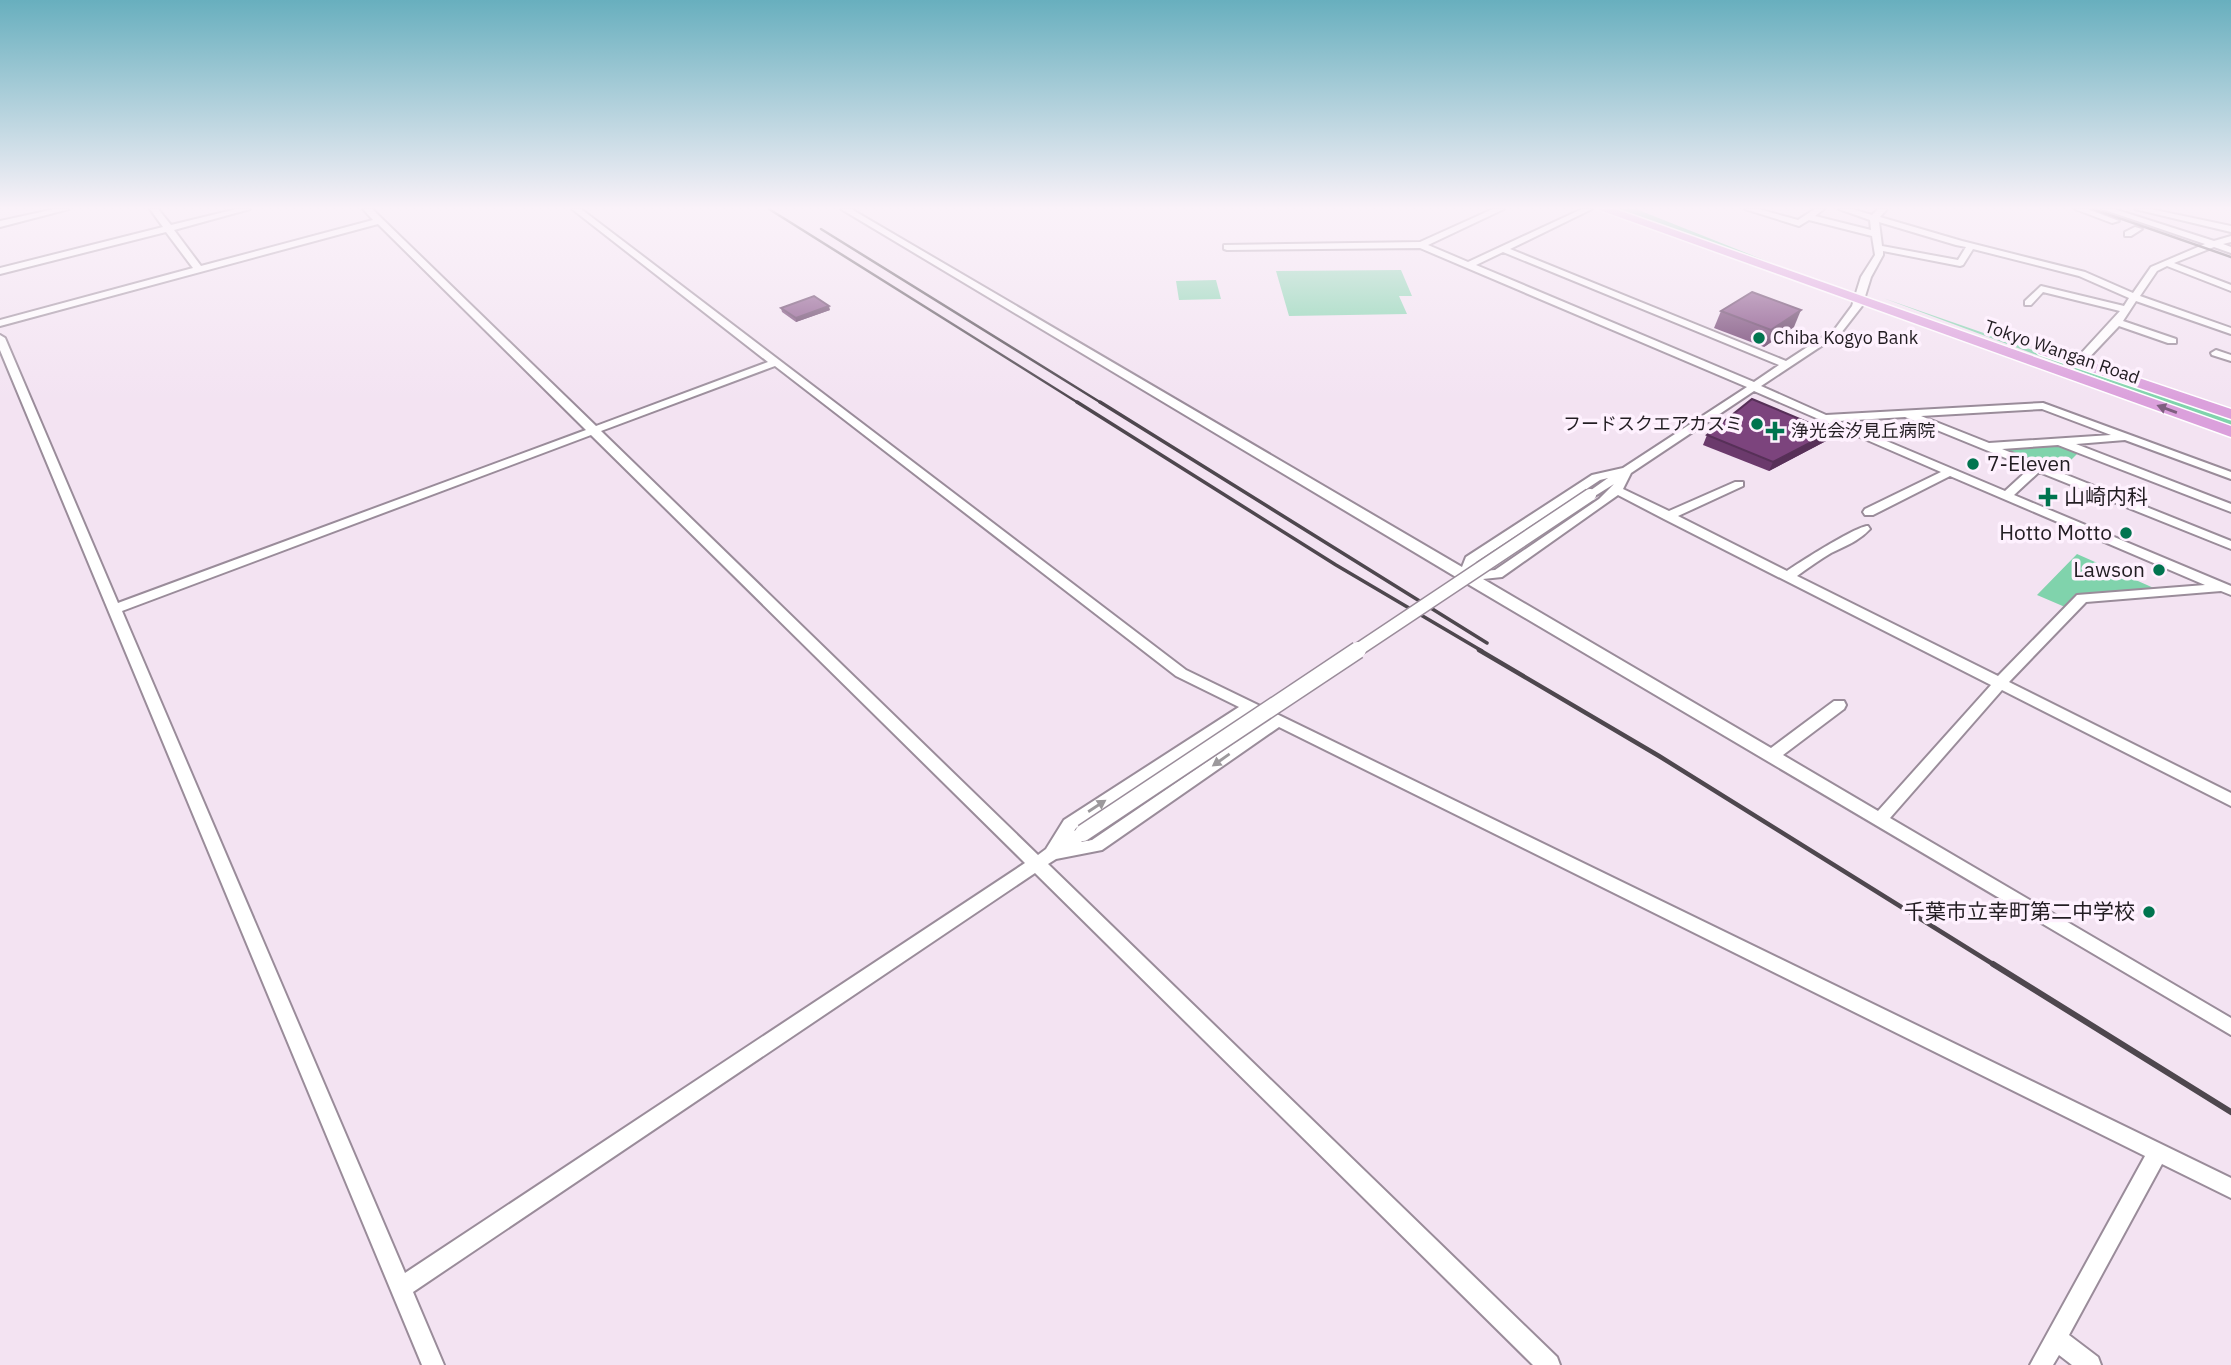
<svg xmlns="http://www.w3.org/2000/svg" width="2231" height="1365" font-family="'IBM Plex Sans','Noto Sans JP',sans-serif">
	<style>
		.green { fill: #80d3ac }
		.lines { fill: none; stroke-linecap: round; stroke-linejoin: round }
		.minor-casing { stroke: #9a8c9a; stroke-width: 4 }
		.highway-casing { stroke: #fff; stroke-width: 3 }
		.minor { fill: #fff; fill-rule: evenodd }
		.highway { fill: #dba0dc; fill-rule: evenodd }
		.rail-far3 { stroke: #4e474e; stroke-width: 2.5 }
		.rail-far2 { stroke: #4e474e; stroke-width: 3.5 }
		.rail-far1 { stroke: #4e474e; stroke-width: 4.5 }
		.rail { stroke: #4e474e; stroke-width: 6 }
		.minor-bridge-far1-casing { stroke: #9a8c9a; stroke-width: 15; stroke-linecap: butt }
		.minor-bridge-casing { stroke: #9a8c9a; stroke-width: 19; stroke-linecap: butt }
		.minor-bridge-far1 { stroke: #fff; stroke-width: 12 }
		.minor-bridge { stroke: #fff; stroke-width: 16 }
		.wall { fill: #6b3a6c }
		.shaded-wall { fill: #573058 }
		.building { fill: #7c447d; stroke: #573058; stroke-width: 2 }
		.oneway { fill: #7e5e7f }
		.oneway2 { fill: #9c999c }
		.poi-dot { fill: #00744f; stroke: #fef1fe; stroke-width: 2.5 }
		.labels { text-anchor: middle; stroke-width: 7; stroke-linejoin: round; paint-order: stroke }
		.far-poi-label { font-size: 18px; fill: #221d22; stroke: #fef1fe; text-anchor: start }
		.far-street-label { font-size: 18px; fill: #221d22; stroke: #fef1fe }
		.poi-label { font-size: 21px; fill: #221d22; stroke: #fef1fe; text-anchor: end }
	</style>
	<rect width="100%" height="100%" fill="#f3e3f2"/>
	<!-- green -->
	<g class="green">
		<path d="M1613,209H1636L1809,278Z"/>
		<path d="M1401,270L1412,296H1399L1407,314L1289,316L1276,271Z"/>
		<path d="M1216,280L1221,299L1179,300L1176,281Z"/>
		<path d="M1883,298L2231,419V427Z"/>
		<path d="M2060,445L2079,452L2058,473L2005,452L2004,448Z"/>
		<path d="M2077,554L2156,589L2078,594L2065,607L2037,595Z"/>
	</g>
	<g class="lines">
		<defs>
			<g id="minor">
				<path d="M55,209H69L0,227V221Z"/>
				<path d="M150,209H158L171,225L237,209H250L174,230L201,266L373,220L363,209H372L596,426L768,362L572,209H581L1186,670L2231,1178V1198L2162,1164L2069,1335L2098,1357L2101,1365H2072L2059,1355L2053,1365H2030L2145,1156L1279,727L1102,850L1056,859L1048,864L1557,1357L1560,1365H1533L1035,873L413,1292L444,1365H422L0,350V335L5,338L118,603L586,430L378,224L0,326V320L193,268L166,232L0,274V268L163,227ZM775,366L1176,676L1239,707L1064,820L1046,849L1038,855L601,431ZM591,435L1025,863L405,1273L122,611ZM1251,713L1267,721L1092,840L1081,842L1091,833L1089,829L1083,827L1074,831L1076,828Z"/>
				<path d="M841,209H851L1462,567L1466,557L1592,475L1623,468L1747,387L1420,248L1227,250L1224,249V245L1420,242L1493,209H1504L1428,245L1468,262L1582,209H1592L1510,249L1786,361L1835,329L1852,306L1861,277L1875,255L1872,236L1809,220L1799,226L1745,209H1758L1798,220L1815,209H1824L1815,216L1871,230L1870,220L1839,209H1852L1872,215L1878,209H1887L1880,217L1962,241L2085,272L2133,293L2151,267L2205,244L2102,209H2114L2214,241L2231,236V242L2223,244L2231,247V253L2214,247L2174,263L2231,285V291L2167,266L2157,271L2140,296L2231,328V334L2136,301L2123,321L2176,339V343H2168L2119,326L2083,364H2075V360L2120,311L2043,292L2031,305H2025V301L2041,286L2124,306L2129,298L2079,276L1973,249L1963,265L1960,266L1883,251V255L1871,277L1862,306L1841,333L1761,386L1826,415L2043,403L2231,472V479L2125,440L2076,444L2231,504V512L2058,445L2002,449L2231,541V549L2039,472L2014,495L2231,586V595L2221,591L2086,602L2009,682L2231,793V806L2002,690L1890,818L2231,1018V1035L1461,580ZM1879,222L1956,245L1966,247L1958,260L1882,246ZM1503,252L1779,365L1754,382L1476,265ZM1754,391L1941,472L1865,509L1863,512L1865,515H1873L1950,476L2205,585L2077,595L1998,676L1797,576C1808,568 1819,560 1831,553C1845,546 1859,541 1870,529L1868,526C1858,525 1800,562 1787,571L1678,516L1743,486V482H1735L1669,511L1623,489L1631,473ZM2042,409L2111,435L1989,443L1921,416ZM1905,417L2030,468L2005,491L1839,421ZM1608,478L1584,495L1590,499L1614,484L1599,499L1495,570L1473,572L1476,562L1600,480ZM1618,495L1664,519L1991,685L1878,811L1783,755L1844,709L1846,705L1844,701H1834L1771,748L1483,579L1502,577Z"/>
				<path d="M2075,209H2087L2119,221L2112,223Z"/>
				<path d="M2135,209H2150L2231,226V232Z"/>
				<path d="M2135,227L2142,229L2131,236H2125V232Z"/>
				<path d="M2216,350L2231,355V361L2212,355L2211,353Z"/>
			</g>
			<g id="highway">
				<path d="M1597,209H1615L2231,426V437Z"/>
				<path d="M2044,346L2231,409V419L2039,354L2036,351Z"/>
			</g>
		</defs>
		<!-- minor casing -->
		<use href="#minor" class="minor-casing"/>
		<!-- highway casing -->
		<use href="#highway" class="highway-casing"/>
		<!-- minor -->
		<use href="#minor" class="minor"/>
		<!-- highway -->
		<use href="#highway" class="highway"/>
		<!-- rail-far3 -->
		<g class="rail-far3">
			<path d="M769,209L1080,404"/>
			<path d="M2093,209L2231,257"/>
			<path d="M821,229L1103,404"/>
		</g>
		<!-- rail-far2 -->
		<g class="rail-far2">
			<path d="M1077,402L1336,565L1482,651"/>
			<path d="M1100,402L1487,643"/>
		</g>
		<!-- rail-far1 -->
		<path class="rail-far1" d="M1479,650L1659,756L1996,966"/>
		<!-- rail -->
		<path class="rail" d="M1993,964L2231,1112"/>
		<defs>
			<path id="minor-bridge-far1" d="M1356,651L1590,495"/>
			<path id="minor-bridge" d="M1083,833L1358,650"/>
		</defs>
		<!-- minor-bridge-far1 casing -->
		<use href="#minor-bridge-far1" class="minor-bridge-far1-casing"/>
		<!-- minor-bridge casing -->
		<use href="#minor-bridge" class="minor-bridge-casing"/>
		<!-- minor-bridge-far1 -->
		<use href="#minor-bridge-far1" class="minor-bridge-far1"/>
		<!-- minor-bridge -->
		<use href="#minor-bridge" class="minor-bridge"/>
	</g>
	<!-- wall -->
	<g class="wall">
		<path d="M781,308L830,310L796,322L782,312Z"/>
		<path d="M1721,311L1794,327L1764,347L1714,328Z"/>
		<path d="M1831,432L1826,441L1769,471L1703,445L1707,435Z"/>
	</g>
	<!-- shaded-wall -->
	<g class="shaded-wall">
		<path d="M829,306L830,310L796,322V318Z"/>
		<path d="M1801,310L1794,327L1764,347L1771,330Z"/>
		<path d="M1831,432L1826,441L1769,471L1773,462Z"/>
	</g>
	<!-- building -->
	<g class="building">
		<path d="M1752,292L1801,310L1771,330L1721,311Z"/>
		<path d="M814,296L829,306L796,318L781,308Z"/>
		<path d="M1752,399L1831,432L1773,462L1707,435Z"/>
	</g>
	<!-- one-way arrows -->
	<defs><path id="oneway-solid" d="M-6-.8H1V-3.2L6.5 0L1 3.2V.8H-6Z" transform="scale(1.75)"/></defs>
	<use class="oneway" href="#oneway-solid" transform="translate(2167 409) rotate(-160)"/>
	<g class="oneway2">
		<use href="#oneway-solid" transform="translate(1221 760) rotate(145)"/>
		<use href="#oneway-solid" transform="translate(1097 806) rotate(-33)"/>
	</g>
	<!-- sky -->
	<linearGradient id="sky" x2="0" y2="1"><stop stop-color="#68afbe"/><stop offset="0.52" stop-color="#faf2f9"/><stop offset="1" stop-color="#faf2f9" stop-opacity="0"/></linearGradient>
	<rect width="2231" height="400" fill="url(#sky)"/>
	<!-- markers -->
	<g class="poi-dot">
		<circle cx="1759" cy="338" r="7"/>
		<circle cx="1757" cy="424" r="7"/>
		<path d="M1771.5 420.5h7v7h7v7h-7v7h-7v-7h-7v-7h7z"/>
		<circle cx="1973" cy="464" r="7"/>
		<path d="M2044.5 486.5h7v7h7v7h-7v7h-7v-7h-7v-7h7z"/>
		<circle cx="2126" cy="533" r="7"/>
		<circle cx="2159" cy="570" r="7"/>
		<circle cx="2149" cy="912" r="7"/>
	</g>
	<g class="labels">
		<!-- far-poi labels -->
		<g class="far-poi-label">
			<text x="1773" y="344">Chiba Kogyo Bank</text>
			<text x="1743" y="430" text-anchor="end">フードスクエアカスミ</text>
			<text x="1791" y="437">浄光会汐見丘病院</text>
		</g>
		<!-- far-street labels -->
		<g class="far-street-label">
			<text transform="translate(2062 352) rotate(19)" y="6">Tokyo Wangan Road</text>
		</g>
		<!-- poi labels -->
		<g class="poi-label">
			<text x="1987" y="471" text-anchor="start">7-Eleven</text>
			<text x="2064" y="504" text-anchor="start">山崎内科</text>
			<text x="2112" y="540">Hotto Motto</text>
			<text x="2145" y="577">Lawson</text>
			<text x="2135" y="919">千葉市立幸町第二中学校</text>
		</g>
	</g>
</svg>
